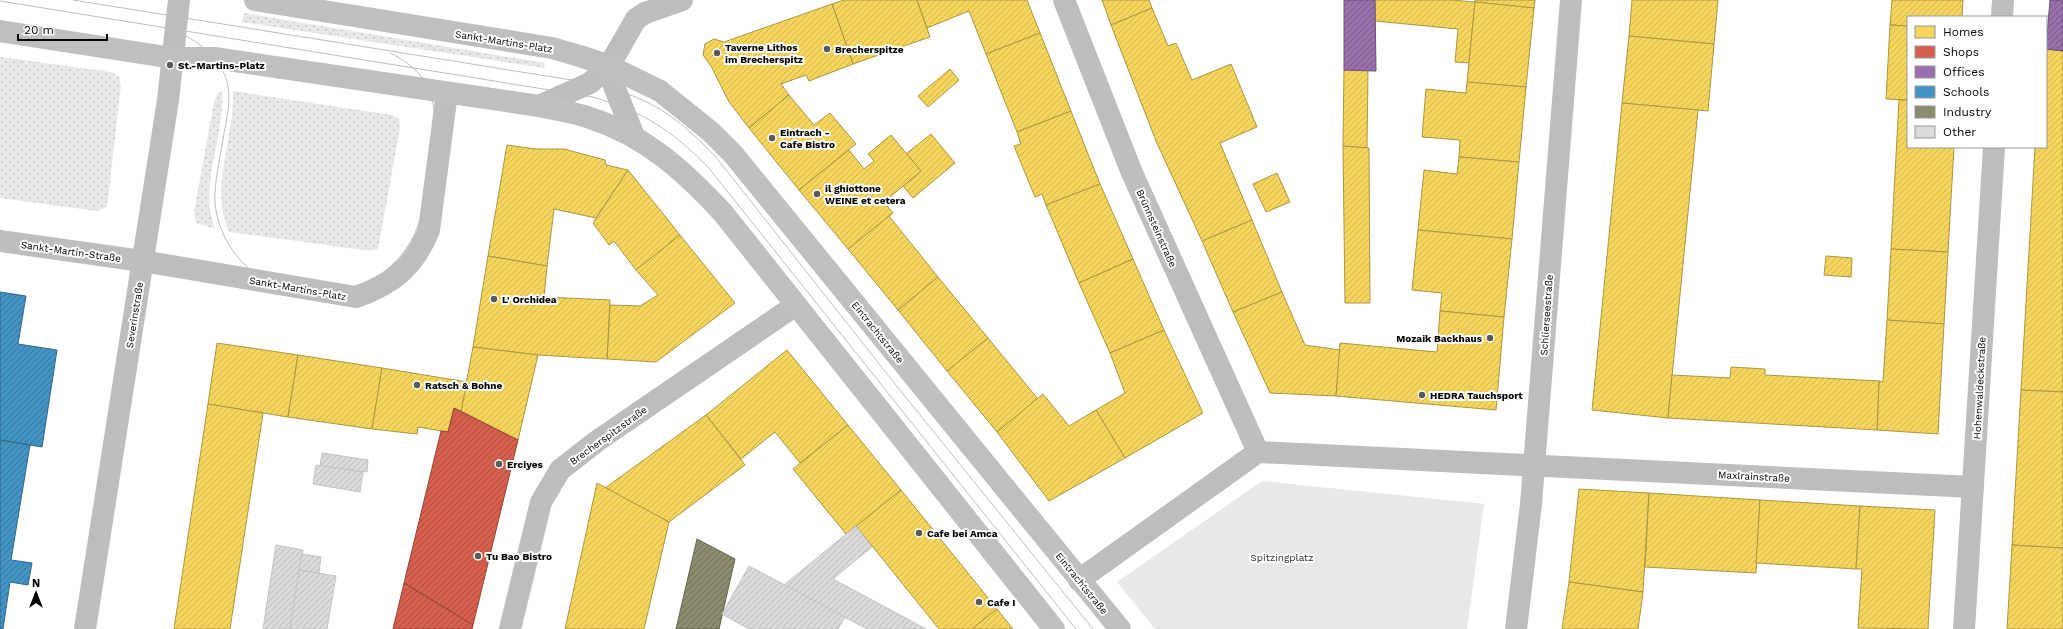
<svg xmlns="http://www.w3.org/2000/svg" width="2063" height="629" font-family="'Work Sans',sans-serif">
	<style>
		.grass { fill: url(#grass-dots) }
		.park { fill: #e8e8e8 }
		.homes { fill: url(#homes-hatch); stroke: #ac9540 }
		.shops { fill: url(#shops-hatch); stroke: #964336 }
		.offices { fill: url(#offices-hatch); stroke: #6b4e78 }
		.schools { fill: url(#schools-hatch); stroke: #2f6788 }
		.industry { fill: url(#industry-hatch); stroke: #62624d }
		.building { fill: url(#building-hatch); stroke: #c3c3c3 }
		.lines { fill: none; stroke-linecap: round; stroke-linejoin: round }
		.minor { stroke: #bdbdbd; stroke-width: 22 }
		.tertiary { stroke: #bdbdbd; stroke-width: 22 }
		.secondary { stroke: #bfbfbf; stroke-width: 22 }
		.tram { stroke: #bdbdbd; stroke-width: 1 }
		.poi-dot { fill: #595959; stroke: #fff; stroke-width: 1.5 }
		.labels { text-anchor: middle; stroke-width: 4; stroke-linejoin: round; paint-order: stroke }
		.street-label { font-size: 10px; fill: #000; stroke: #fff }
		.poi-label { font-size: 10px; font-weight: bold; fill: #000; stroke: #fff; text-anchor: start }
		.park-label { font-size: 10px; fill: #2c2c2c; stroke: #fff }
	</style>
	<defs>
		<pattern id="grass-dots" width="8" height="8" patternUnits="userSpaceOnUse"><rect width="8" height="8" fill="#e8e8e8"/><path d="M2 2h.1M6 6h.1" fill="none" stroke="#c5c5c5" stroke-width="1.8" stroke-linecap="round"/></pattern>
		<pattern id="homes-hatch" width="6" height="6" patternUnits="userSpaceOnUse"><rect width="6" height="6" fill="#f6d55c"/><path d="M-1 1l2-2M0 6l6-6M5 7l2-2" fill="none" stroke="#d1b54e"/></pattern>
		<pattern id="shops-hatch" width="6" height="6" patternUnits="userSpaceOnUse"><rect width="6" height="6" fill="#d6604d"/><path d="M-1 1l2-2M0 6l6-6M5 7l2-2" fill="none" stroke="#ab4d3e"/></pattern>
		<pattern id="offices-hatch" width="6" height="6" patternUnits="userSpaceOnUse"><rect width="6" height="6" fill="#9970ab"/><path d="M-1 1l2-2M0 6l6-6M5 7l2-2" fill="none" stroke="#7a5a89"/></pattern>
		<pattern id="schools-hatch" width="6" height="6" patternUnits="userSpaceOnUse"><rect width="6" height="6" fill="#4393c3"/><path d="M-1 1l2-2M0 6l6-6M5 7l2-2" fill="none" stroke="#36769c"/></pattern>
		<pattern id="industry-hatch" width="6" height="6" patternUnits="userSpaceOnUse"><rect width="6" height="6" fill="#8c8c6e"/><path d="M-1 1l2-2M0 6l6-6M5 7l2-2" fill="none" stroke="#707058"/></pattern>
		<pattern id="building-hatch" width="6" height="6" patternUnits="userSpaceOnUse"><rect width="6" height="6" fill="#dbdbdb"/><path d="M-1 1l2-2M0 6l6-6M5 7l2-2" fill="none" stroke="#bababa"/></pattern>
	</defs>
	<rect width="100%" height="100%" fill="#fff"/>
	<!-- grass -->
	<g class="grass">
		<path d="M244,13L545,63L544,68L242,22Z"/>
		<path d="M0,57L112,72L119,77L121,85L107,207L97,211L0,198Z"/>
		<path d="M222,91C225,137 198,184 215,229L196,223L194,212L214,102L218,93Z"/>
		<path d="M233,91L392,115L399,119L400,128L378,249L374,250H363L229,232C209,188 235,137 233,91Z"/>
	</g>
	<!-- park -->
	<path class="park" d="M1262,481L1484,504L1467,629H1155L1117,582Z"/>
	<!-- homes -->
	<g class="homes">
		<path d="M844,0H917L930,37L853,64L832,4Z"/>
		<path d="M917,0H1027L1040,33L986,54L969,11L927,28Z"/>
		<path d="M1102,0H1149L1152,8L1111,25Z"/>
		<path d="M1375,0H1452L1475,2L1469,63L1455,62L1458,29L1375,21Z"/>
		<path d="M1475,0H1535L1534,8L1475,2Z"/>
		<path d="M1632,0H1718L1714,44L1629,36Z"/>
		<path d="M1892,0H1963L1962,17H1908V26L1890,25Z"/>
		<path d="M1475,2L1534,8L1526,87L1467,82Z"/>
		<path d="M832,4L853,64L809,81L806,75L781,84L789,95L749,128L729,102L711,66L703,55L705,44L714,39L724,42Z"/>
		<path d="M1152,8L1168,46L1176,43L1192,80L1231,64L1257,127L1220,143L1252,220L1202,241L1156,141L1111,25Z"/>
		<path d="M1890,25L1908,26V100L1886,99Z"/>
		<path d="M1040,33L1071,111L1017,132L986,54Z"/>
		<path d="M1629,36L1714,44L1708,111L1622,103Z"/>
		<path d="M2046,49L2063,51V392L2021,390L2035,147H2046Z"/>
		<path d="M950,69L959,80L928,107L918,96Z"/>
		<path d="M1344,70H1368L1367,148L1343,146Z"/>
		<path d="M1467,82L1526,87L1519,162L1459,157L1460,140L1422,137L1426,89L1466,93Z"/>
		<path d="M789,95L814,125L830,113L856,144L799,190L749,128Z"/>
		<path d="M1899,100H1908V147H1954L1948,252L1891,249Z"/>
		<path d="M1622,103L1698,110L1668,418L1592,410Z"/>
		<path d="M1071,111L1100,184L1046,205L1042,194L1035,197L1014,146L1021,144L1017,132Z"/>
		<path d="M931,134L955,163L913,198L903,186L921,171L906,154Z"/>
		<path d="M891,135L921,171L884,202L893,213L848,249L799,190L849,150L864,169L874,161L868,154Z"/>
		<path d="M507,145L536,149H564L605,160L606,165L628,170L596,218L554,209L547,266L488,256Z"/>
		<path d="M1343,146L1369,148L1370,303H1345Z"/>
		<path d="M1459,157L1519,162L1512,239L1418,230L1424,170L1457,174Z"/>
		<path d="M628,170L680,235L636,270L614,241L609,245L593,223Z"/>
		<path d="M1277,173L1290,202L1266,212L1253,184Z"/>
		<path d="M1100,184L1133,259L1079,283L1046,205Z"/>
		<path d="M889,216L938,277L898,310L848,249Z"/>
		<path d="M1252,220L1282,292L1233,312L1202,241Z"/>
		<path d="M1418,230L1512,239L1504,317L1440,311L1442,293L1412,290Z"/>
		<path d="M680,235L735,303L656,362L607,359L610,305L640,306L658,295L636,270Z"/>
		<path d="M1891,249L1948,252L1944,324L1887,320Z"/>
		<path d="M488,256L547,266L544,297L610,300L607,359L538,355L473,347Z"/>
		<path d="M1826,256L1852,258L1851,277L1824,275Z"/>
		<path d="M1133,259L1164,330L1110,353L1079,283Z"/>
		<path d="M938,277L988,338L947,371L898,310Z"/>
		<path d="M1282,292L1305,345L1340,350L1336,396L1270,393L1233,312Z"/>
		<path d="M1440,311L1504,317L1496,410L1336,396L1340,343L1437,352Z"/>
		<path d="M1887,320L1944,324L1938,434L1877,430L1879,381L1883,382Z"/>
		<path d="M1164,330L1203,413L1125,458L1096,410L1125,393L1110,353Z"/>
		<path d="M988,338L1038,399L997,432L947,371Z"/>
		<path d="M217,343L298,355L288,417L208,404Z"/>
		<path d="M473,347L538,355L518,440L461,411Z"/>
		<path d="M787,350L848,425L800,463L775,432L741,459L706,415Z"/>
		<path d="M298,355L382,368L372,429L288,417Z"/>
		<path d="M1731,367L1765,369V375L1879,381L1877,430L1668,418L1672,375L1730,378Z"/>
		<path d="M382,368L467,382L461,411L454,408L448,432L418,427L417,434L372,429Z"/>
		<path d="M2021,390L2063,392V548L2012,545Z"/>
		<path d="M1043,394L1069,426L1096,410L1125,458L1049,501L997,432Z"/>
		<path d="M208,404L263,413L230,629H174Z"/>
		<path d="M706,415L745,465L669,522L605,488Z"/>
		<path d="M848,425L901,490L846,534L793,469Z"/>
		<path d="M597,483L669,522L644,629H565Z"/>
		<path d="M1579,489L1649,493L1643,592L1569,582Z"/>
		<path d="M901,490L997,609L972,629H939L856,526Z"/>
		<path d="M1649,493L1760,500L1756,573L1645,567Z"/>
		<path d="M1760,500L1860,506L1856,569L1756,563Z"/>
		<path d="M1860,506L1935,510L1928,629L1858,628L1862,569H1856Z"/>
		<path d="M2012,545L2063,548V629H2007Z"/>
		<path d="M1569,582L1643,592L1638,629H1562Z"/>
		<path d="M997,609L1013,629H972Z"/>
	</g>
	<!-- shops -->
	<g class="shops">
		<path d="M454,408L518,440L473,625L404,583L441,431L448,432Z"/>
		<path d="M404,583L473,625L472,629H393Z"/>
	</g>
	<!-- offices -->
	<g class="offices">
		<path d="M1344,0H1375L1376,71L1344,70Z"/>
		<path d="M2050,0H2063V51L2046,49Z"/>
	</g>
	<!-- schools -->
	<g class="schools">
		<path d="M0,292L26,296L18,344L57,350L42,447L0,440Z"/>
		<path d="M0,440L30,445L11,560L32,563L28,585L10,582L3,629H0Z"/>
	</g>
	<!-- industry -->
	<path class="industry" d="M697,539L735,559L719,629H676Z"/>
	<!-- building -->
	<g class="building">
		<path d="M322,453L368,460L367,472L320,466Z"/>
		<path d="M316,465L363,472L360,492L313,484Z"/>
		<path d="M856,526L872,547L833,579L926,629H867L784,585Z"/>
		<path d="M276,545L303,550L290,629H263Z"/>
		<path d="M302,554L321,557L319,573L299,570Z"/>
		<path d="M749,566L845,617L838,629H749L722,614Z"/>
		<path d="M299,570L336,576L327,629H290Z"/>
	</g>
	<g class="lines">
		<!-- minor -->
		<g class="minor">
			<path d="M1064,0L1132,173L1258,452"/>
			<path d="M2002,17L2003,0"/>
			<path d="M0,241L142,261L356,297C393,284 414,267 429,230L447,93"/>
			<path d="M1079,580L1258,452L1973,487"/>
			<path d="M85,629L168,100L179,0"/>
			<path d="M510,629L541,502L560,470L597,441L796,305"/>
			<path d="M1516,629L1531,504L1571,0"/>
			<path d="M1964,629L1994,147"/>
		</g>
		<!-- tertiary -->
		<g class="tertiary">
			<path d="M609,66L615,89L634,136"/>
			<path d="M539,106L590,83L609,66L636,19L645,13L682,0"/>
		</g>
		<!-- secondary -->
		<g class="secondary">
			<path d="M255,0L552,48L583,57L609,66L660,91L711,132L733,154L1120,629"/>
			<path d="M0,31L173,58H214L539,106C556,110 574,112 590,118C646,136 684,171 723,213L1054,629"/>
		</g>
		<!-- tram -->
		<g class="tram">
			<path d="M73,0L590,83C649,97 673,113 715,156L895,384L1093,629"/>
			<path d="M0,1L593,97C645,113 670,129 708,167L1076,629"/>
			<path d="M177,31C199,42 223,59 228,86C231,103 226,122 223,139C220,160 214,182 215,202C218,243 248,276 284,290C335,310 399,277 417,228C424,210 426,190 429,172C437,122 445,79 390,53"/>
		</g>
	</g>
	<!-- markers -->
	<g class="poi-dot">
		<circle cx="827" cy="49" r="4"/>
		<circle cx="717" cy="53" r="4"/>
		<circle cx="170" cy="65" r="4"/>
		<circle cx="772" cy="138" r="4"/>
		<circle cx="817" cy="194" r="4"/>
		<circle cx="494" cy="299" r="4"/>
		<circle cx="1490" cy="338" r="4"/>
		<circle cx="417" cy="385" r="4"/>
		<circle cx="1422" cy="395" r="4"/>
		<circle cx="499" cy="464" r="4"/>
		<circle cx="919" cy="533" r="4"/>
		<circle cx="478" cy="556" r="4"/>
		<circle cx="979" cy="602" r="4"/>
	</g>
	<g class="labels">
		<!-- street labels -->
		<g class="street-label">
			<text transform="translate(504 41) rotate(9)" y="4">Sankt-Martins-Platz</text>
			<text transform="translate(1157 228) rotate(66)" y="4">Brünnsteinstraße</text>
			<text transform="translate(71 251) rotate(8)" y="4">Sankt-Martin-Straße</text>
			<text transform="translate(298 288) rotate(10)" y="4">Sankt-Martins-Platz</text>
			<text transform="translate(134 315) rotate(-81)" y="4">Severinstraße</text>
			<text transform="translate(1546 315) rotate(-86)" y="4">Schlierseestraße</text>
			<text transform="translate(878 332) rotate(51)" y="4">Eintrachtstraße</text>
			<text transform="translate(1979 388) rotate(-87)" y="4">Hohenwaldeckstraße</text>
			<text transform="translate(608 435) rotate(-36)" y="4">Brecherspitzstraße</text>
			<text transform="translate(1754 476) rotate(3)" y="4">Maxlrainstraße</text>
			<text transform="translate(1082 583) rotate(51)" y="4">Eintrachtstraße</text>
		</g>
		<!-- poi labels -->
		<g class="poi-label">
			<text x="725" y="51">Taverne Lithos<tspan x="725" dy="12">im Brecherspitz</tspan></text>
			<text x="835" y="53">Brecherspitze</text>
			<text x="178" y="69">St.-Martins-Platz</text>
			<text x="780" y="136">Eintrach -<tspan x="780" dy="12">Cafe Bistro</tspan></text>
			<text x="825" y="192">il ghiottone<tspan x="825" dy="12">WEINE et cetera</tspan></text>
			<text x="502" y="303">L' Orchidea</text>
			<text x="1482" y="342" text-anchor="end">Mozaik Backhaus</text>
			<text x="425" y="389">Ratsch &amp; Bohne</text>
			<text x="1430" y="399">HEDRA Tauchsport</text>
			<text x="507" y="468">Erciyes</text>
			<text x="927" y="537">Cafe bei Amca</text>
			<text x="486" y="560">Tu Bao Bistro</text>
			<text x="987" y="606">Cafe I</text>
		</g>
		<!-- park labels -->
		<g class="park-label">
			<text x="1282" y="561">Spitzingplatz</text>
		</g>
	</g>
	<!-- legend -->
	<rect x="1907" y="16" width="140" height="132" fill="#ffffff" stroke="#999999"/>
	<rect x="1915" y="26" width="20" height="12" fill="#f6d55c" stroke="#999999"/>
	<text x="1943" y="36" font-size="12" fill="#000000">Homes</text>
	<rect x="1915" y="46" width="20" height="12" fill="#d6604d" stroke="#999999"/>
	<text x="1943" y="56" font-size="12" fill="#000000">Shops</text>
	<rect x="1915" y="66" width="20" height="12" fill="#9970ab" stroke="#999999"/>
	<text x="1943" y="76" font-size="12" fill="#000000">Offices</text>
	<rect x="1915" y="86" width="20" height="12" fill="#4393c3" stroke="#999999"/>
	<text x="1943" y="96" font-size="12" fill="#000000">Schools</text>
	<rect x="1915" y="106" width="20" height="12" fill="#8c8c6e" stroke="#999999"/>
	<text x="1943" y="116" font-size="12" fill="#000000">Industry</text>
	<rect x="1915" y="126" width="20" height="12" fill="#dbdbdb" stroke="#999999"/>
	<text x="1943" y="136" font-size="12" fill="#000000">Other</text>
	<!-- north arrow -->
	<g transform="translate(36 593)" stroke="#ffffff" stroke-width="3" paint-order="stroke">
	<path d="M0-3L7 15L0 10L-7 15Z" fill="#000000"/>
	<text y="-6" font-size="11" font-weight="bold" text-anchor="middle" fill="#000000">N</text>
	</g>
	<!-- scale -->
	<path d="M18 34v6h89v-6" fill="none" stroke="#000000" stroke-width="2"/>
	<text x="24" y="34" font-size="12" fill="#000000" stroke="#ffffff" stroke-width="3" paint-order="stroke">20 m</text>
</svg>
